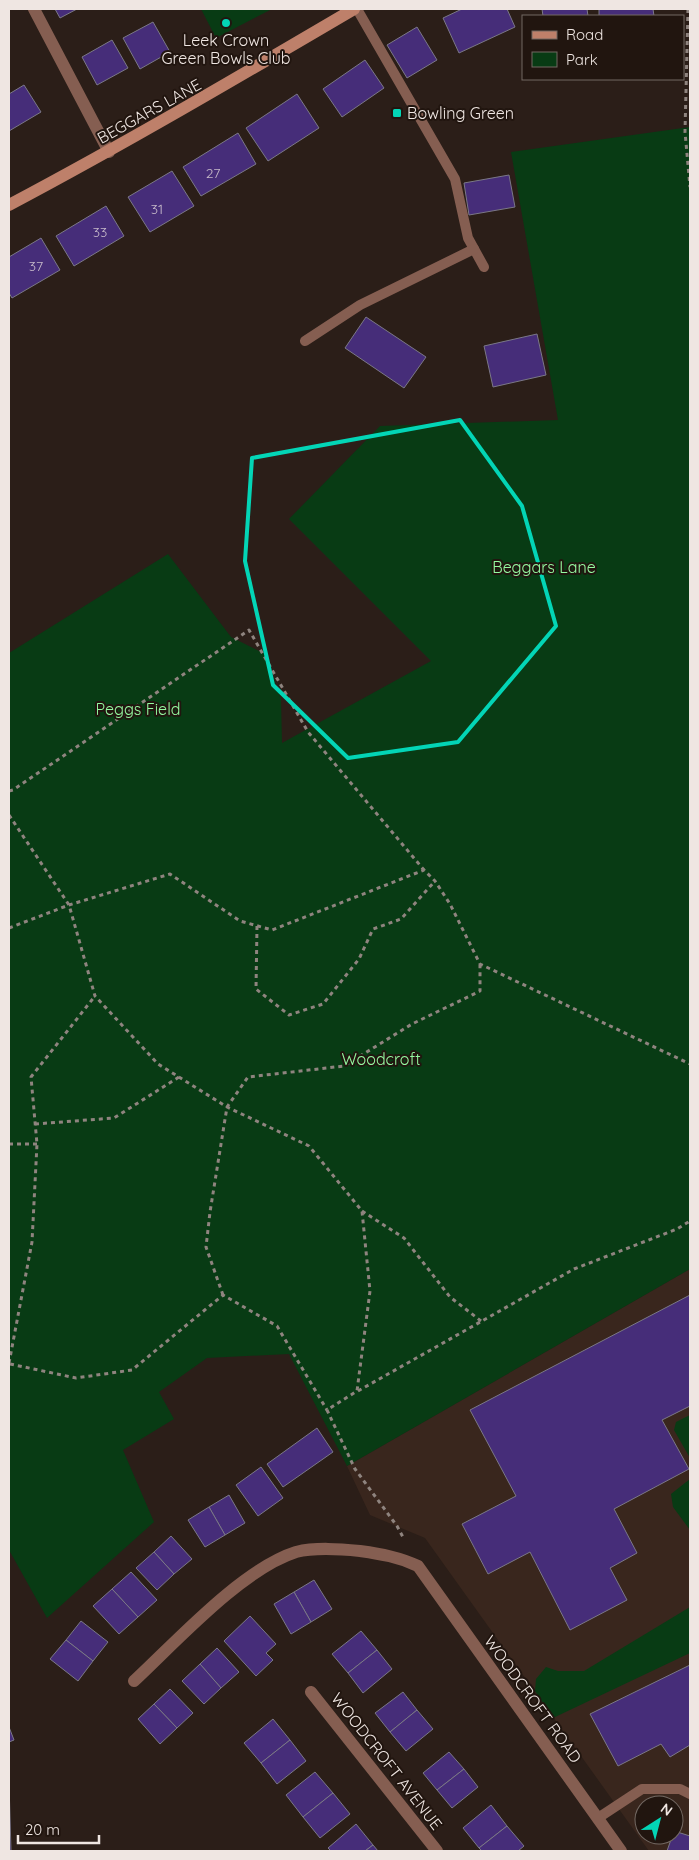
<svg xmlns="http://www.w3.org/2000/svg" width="699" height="1860" font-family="Quicksand,sans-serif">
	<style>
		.built { fill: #39261d; fill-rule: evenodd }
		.green { fill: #083b14 }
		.building { fill: #462d79; stroke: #7b7887 }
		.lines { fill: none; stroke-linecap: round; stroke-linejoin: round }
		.path { stroke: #8f847f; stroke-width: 3; stroke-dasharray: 4 4; stroke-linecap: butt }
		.lane { stroke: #855e51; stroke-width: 10 }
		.street { stroke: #855e51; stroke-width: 12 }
		.secondary { stroke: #be806a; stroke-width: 12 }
		.marked { fill: none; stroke: #03d5b6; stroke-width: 4; stroke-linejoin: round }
		.poi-dot { fill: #03d5b6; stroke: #21150f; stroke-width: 2 }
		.labels { text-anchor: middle; stroke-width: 4; stroke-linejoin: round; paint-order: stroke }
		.number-label { font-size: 14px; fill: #c5b8c8 }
		.poi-label { font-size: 16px; fill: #efe6e2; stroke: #21150f }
		.street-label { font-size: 16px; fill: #efe6e2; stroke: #21150f }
		.park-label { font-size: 16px; fill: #95faa1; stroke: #21150f }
	</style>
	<rect width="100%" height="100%" fill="#2b1e18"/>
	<!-- built -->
	<path class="built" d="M690,1269V1851H649L425,1538L370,1515L347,1466ZM644,1805H674V1835H644Z"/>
	<!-- green -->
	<g class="green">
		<path d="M201,9H272L216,38Z"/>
		<path d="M690,127V1269L347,1466L289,1354L207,1358L159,1392L174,1419L123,1450L154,1522L47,1618L9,1550V653L168,554L231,637L265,654L281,699L282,743L431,661L289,519L380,426L558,420L511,152Z"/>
		<path d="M690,1415V1458L674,1430L676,1422Z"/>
		<path d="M690,1479V1530L673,1507L671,1494Z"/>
		<path d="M690,1607V1653L553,1718L535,1691L536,1679L546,1667L558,1671H584Z"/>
	</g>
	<!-- building -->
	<g class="building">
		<path d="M55,9H77L60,18Z"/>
		<path d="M462,9H507L515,27L459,53L443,18Z"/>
		<path d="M542,9H587L588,16H543Z"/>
		<path d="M599,9H653L654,16H599Z"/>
		<path d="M153,22L170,52L140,69L123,38Z"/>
		<path d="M417,27L437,60L407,78L387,45Z"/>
		<path d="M112,40L128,68L97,85L82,57Z"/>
		<path d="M365,60L384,88L342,117L323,89Z"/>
		<path d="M24,85L41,112L9,131V94Z"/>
		<path d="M297,94L319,128L268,161L246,128Z"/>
		<path d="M238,133L256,164L201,196L183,167Z"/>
		<path d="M172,171L194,206L150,232L128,197Z"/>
		<path d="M509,175L515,207L469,215L464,183Z"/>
		<path d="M106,206L124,236L74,266L56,236Z"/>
		<path d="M41,238L60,270L12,298L9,293V257Z"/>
		<path d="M366,317L426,357L404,388L345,348Z"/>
		<path d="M537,334L546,375L493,387L484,346Z"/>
		<path d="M690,1295V1406L662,1420L689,1469L614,1509L637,1553L610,1568L627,1600L570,1630L530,1552L488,1574L462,1524L516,1496L470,1410Z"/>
		<path d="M317,1428L333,1452L283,1487L267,1464Z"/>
		<path d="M261,1467L283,1498L258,1516L236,1485Z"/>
		<path d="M229,1495L245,1523L225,1535L209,1507Z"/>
		<path d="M209,1507L225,1535L205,1547L188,1520Z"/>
		<path d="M171,1536L192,1559L174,1574L154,1552Z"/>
		<path d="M154,1552L174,1574L157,1590L136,1568Z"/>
		<path d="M131,1572L157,1600L138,1617L112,1589Z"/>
		<path d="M314,1580L332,1609L311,1622L294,1592Z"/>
		<path d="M112,1589L138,1617L119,1634L93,1606Z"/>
		<path d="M294,1592L311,1622L291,1634L274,1604Z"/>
		<path d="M250,1616L276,1644L266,1653L273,1660L256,1676L224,1641Z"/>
		<path d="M81,1621L108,1642L93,1661L66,1640Z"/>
		<path d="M361,1631L377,1650L348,1673L332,1654Z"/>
		<path d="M66,1640L93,1661L78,1681L50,1659Z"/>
		<path d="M217,1648L239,1672L221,1688L200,1664Z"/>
		<path d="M377,1650L392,1669L363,1693L348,1673Z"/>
		<path d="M200,1664L221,1688L204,1704L182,1681Z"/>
		<path d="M690,1665V1745L670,1757L661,1744L618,1766L590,1714Z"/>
		<path d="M170,1689L193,1713L177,1728L154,1704Z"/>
		<path d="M403,1692L417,1710L390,1732L375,1713Z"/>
		<path d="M154,1704L177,1728L160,1744L138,1719Z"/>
		<path d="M417,1710L433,1729L406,1751L390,1732Z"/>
		<path d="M273,1719L290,1740L261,1763L244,1743Z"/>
		<path d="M9,1727L14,1740L9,1742Z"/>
		<path d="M290,1740L306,1761L277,1784L261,1763Z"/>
		<path d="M449,1752L464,1769L437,1790L423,1773Z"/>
		<path d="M464,1769L478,1787L452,1808L437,1790Z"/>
		<path d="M315,1772L333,1793L303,1817L286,1795Z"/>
		<path d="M9,1783L10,1817H9Z"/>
		<path d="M333,1793L350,1814L320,1838L303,1817Z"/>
		<path d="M491,1805L507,1826L479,1848L463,1828Z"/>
		<path d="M9,1817H10L11,1851H9Z"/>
		<path d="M356,1824L373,1845L365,1851H331L328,1848Z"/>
		<path d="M507,1826L524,1846L518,1851H482L479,1848Z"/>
		<path d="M674,1831L690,1836V1851H667Z"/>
		<path d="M373,1845L378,1851H365Z"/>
	</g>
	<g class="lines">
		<!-- path -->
		<g class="path">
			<path d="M688,9L685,132L690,187"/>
			<path d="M9,791L13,790L249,630L308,732L424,870"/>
			<path d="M9,815L69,905L95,996L158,1064L227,1107L309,1146L362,1211L370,1291L357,1391L327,1410L355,1469L397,1526L404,1539"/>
			<path d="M257,926L256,989L289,1015L323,1004L359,959L373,929L401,919L435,881"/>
			<path d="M9,928L69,905L170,874L240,921L272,930L424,870L435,881L450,904L480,964L690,1064"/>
			<path d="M35,1124L114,1118L179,1077"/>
			<path d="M9,1144H37"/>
			<path d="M362,1211L404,1238L450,1297L481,1321"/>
			<path d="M223,1295L206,1247L210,1212L227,1107L248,1077L344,1066L412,1024L480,991V965"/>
			<path d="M9,1363L32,1242L37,1144L31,1077L95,996"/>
			<path d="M10,1364L76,1378L132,1370L223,1295L277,1326L327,1410"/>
			<path d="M358,1391L574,1269L677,1229L690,1221"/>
		</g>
		<!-- lane -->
		<g class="lane">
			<path d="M357,9L455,179L468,238L484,267"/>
			<path d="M305,341L360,305L474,249"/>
			<path d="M598,1818L642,1789H680L690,1794"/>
		</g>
		<!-- street -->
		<g class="street">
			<path d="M34,9L109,152"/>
			<path d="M134,1681C176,1642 242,1569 296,1552C316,1547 340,1549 360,1551C381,1554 399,1557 418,1566L621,1851"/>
			<path d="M311,1692L437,1851"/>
		</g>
		<!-- secondary -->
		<path class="secondary" d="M9,205C126,143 240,76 354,9"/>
	</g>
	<!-- marked area -->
	<path class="marked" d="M460,420L522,506L556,626L458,742L348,758L273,685L245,561L252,458Z"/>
	<!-- markers -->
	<g class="poi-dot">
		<circle cx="226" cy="23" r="5"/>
		<rect x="392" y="108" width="10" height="10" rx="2.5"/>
	</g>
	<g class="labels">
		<!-- number labels -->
		<g class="number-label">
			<text x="213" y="178">27</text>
			<text x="157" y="214">31</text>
			<text x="100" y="237">33</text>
			<text x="36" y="271">37</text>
		</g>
		<!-- poi labels -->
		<g class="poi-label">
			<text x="226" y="46">Leek Crown<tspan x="226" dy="18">Green Bowls Club</tspan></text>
			<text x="407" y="119" text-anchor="start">Bowling Green</text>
		</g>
		<!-- street labels -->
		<g class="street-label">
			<text transform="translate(149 111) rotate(-29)" y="6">BEGGARS LANE</text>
			<text transform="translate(533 1699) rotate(54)" y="6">WOODCROFT ROAD</text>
			<text transform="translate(387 1761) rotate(52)" y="6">WOODCROFT AVENUE</text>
		</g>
		<!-- park labels -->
		<g class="park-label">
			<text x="544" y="573">Beggars Lane</text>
			<text x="138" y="715">Peggs Field</text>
			<text x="381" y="1065">Woodcroft</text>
		</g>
	</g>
	<!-- border -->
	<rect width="699" height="1860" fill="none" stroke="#efe6e2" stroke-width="20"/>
	<!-- legend -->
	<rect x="522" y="15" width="162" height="65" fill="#21150f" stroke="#736963"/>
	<rect x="532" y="31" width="25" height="8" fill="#be806a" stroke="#736963"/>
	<text x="566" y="40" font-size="15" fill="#efe6e2">Road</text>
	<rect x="532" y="52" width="25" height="15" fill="#083b14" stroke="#736963"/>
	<text x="566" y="65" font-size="15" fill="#efe6e2">Park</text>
	<!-- north arrow -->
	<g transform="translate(659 1820) rotate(36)"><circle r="24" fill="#21150f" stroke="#736963"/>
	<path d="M0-4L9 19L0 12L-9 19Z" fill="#03d5b6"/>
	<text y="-8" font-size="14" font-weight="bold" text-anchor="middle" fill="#efe6e2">N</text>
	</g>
	<!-- scale -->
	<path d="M18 1835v8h81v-8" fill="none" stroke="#efe6e2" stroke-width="2.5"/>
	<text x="25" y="1835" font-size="15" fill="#efe6e2" stroke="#21150f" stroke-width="4" paint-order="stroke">20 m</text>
</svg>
